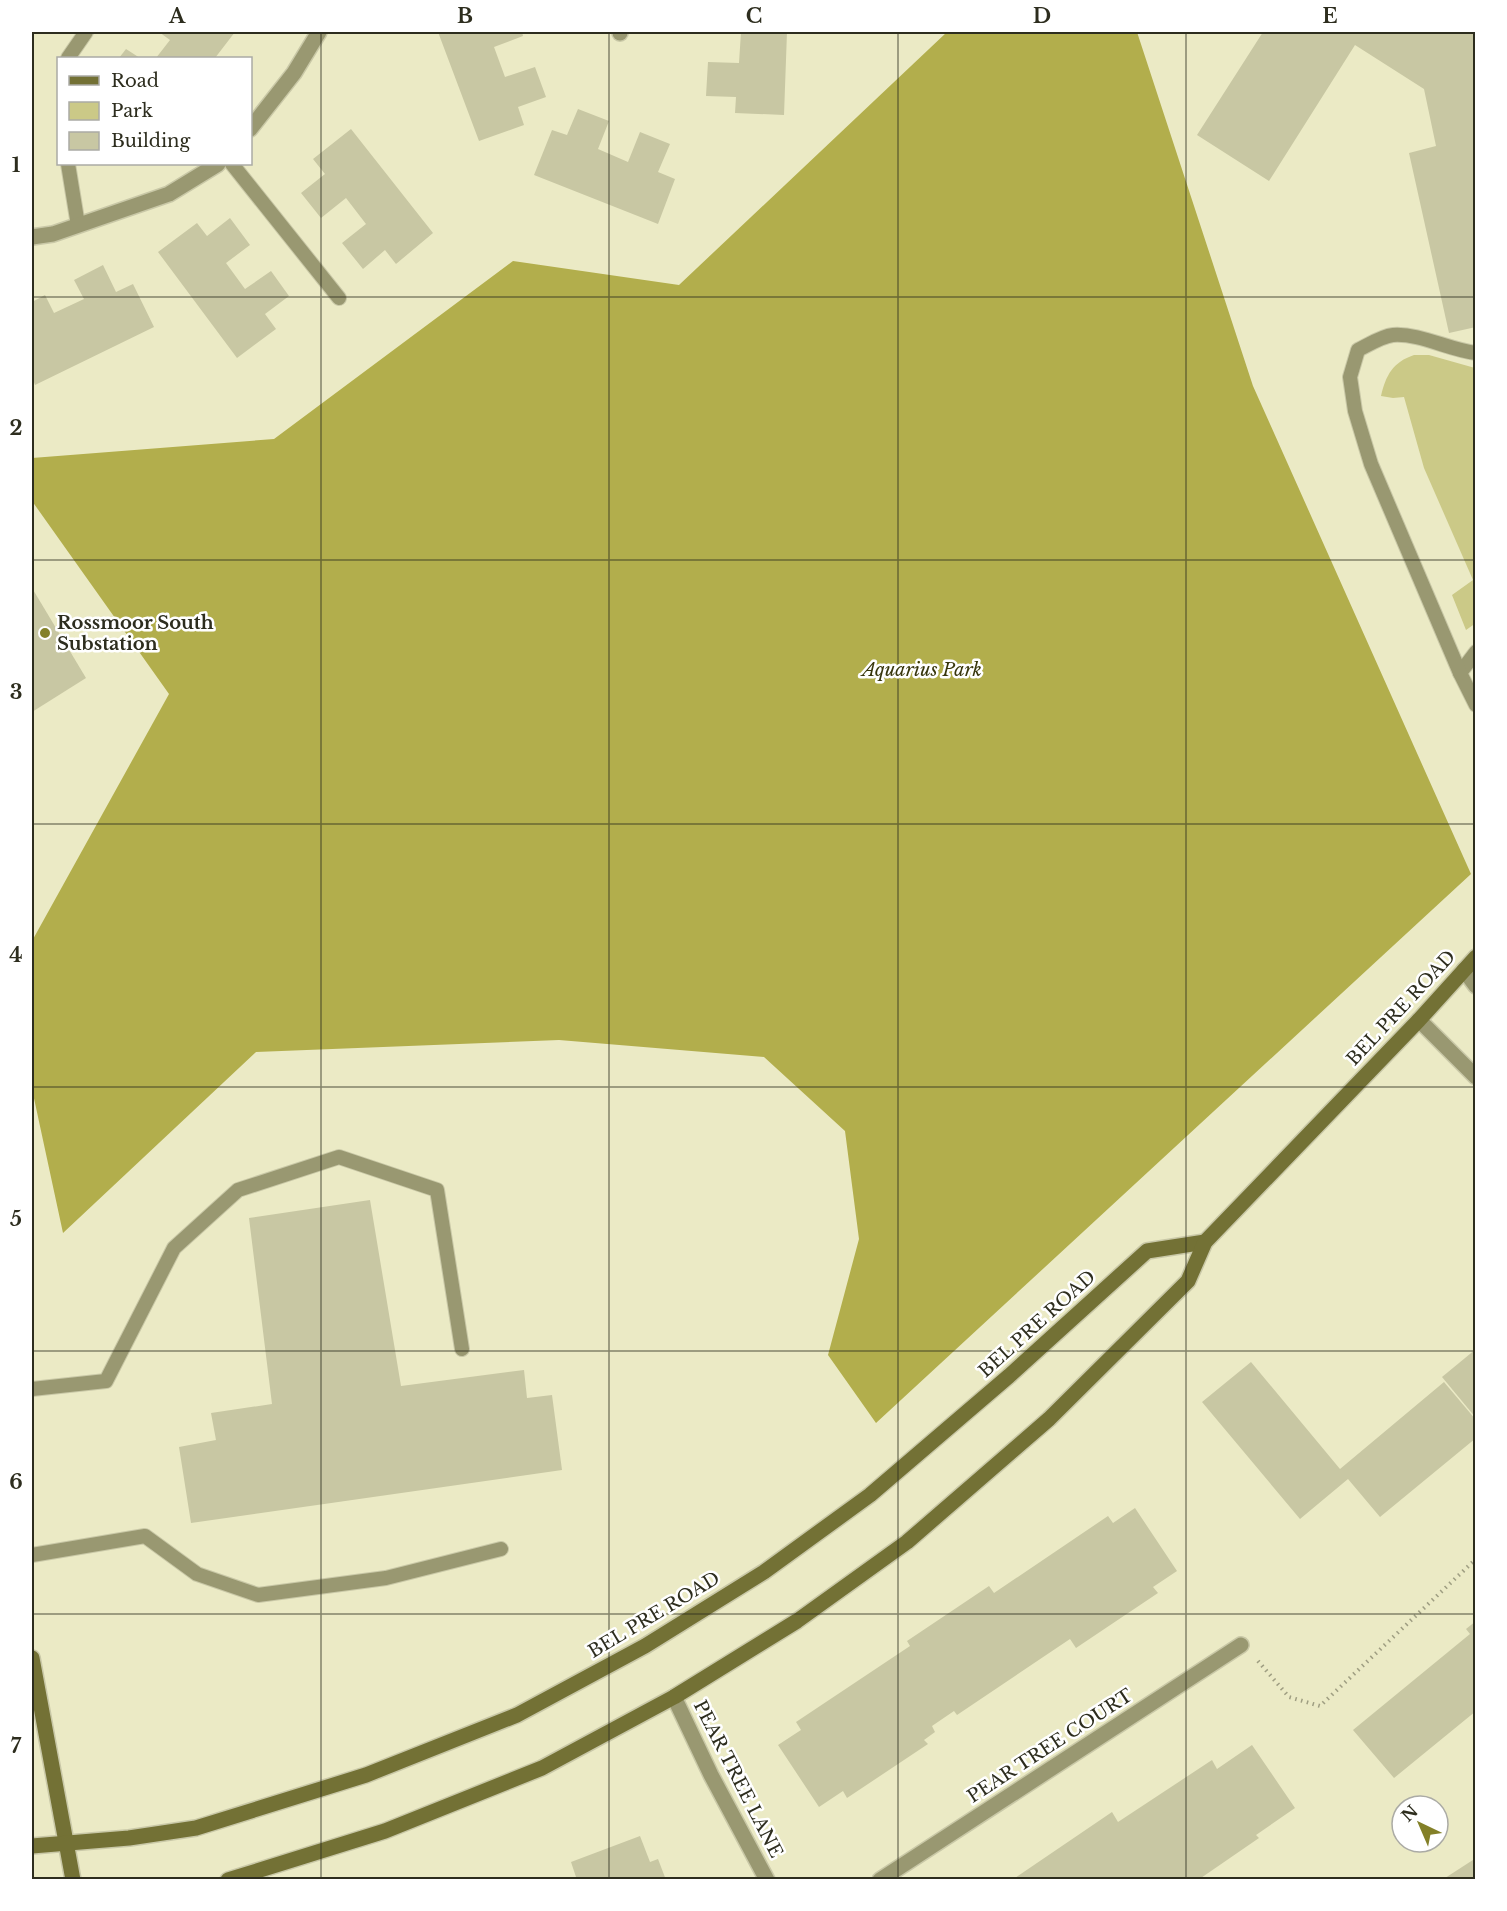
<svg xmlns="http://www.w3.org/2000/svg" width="1507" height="1911" font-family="'Libre Baskerville',serif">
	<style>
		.green { fill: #cbc987 }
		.forest { fill: #b2ae4c }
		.building { fill: #c8c7a3 }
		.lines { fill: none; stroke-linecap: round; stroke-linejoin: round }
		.lane-casing { stroke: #c9c8a7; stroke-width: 16 }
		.street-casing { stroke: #c9c8a7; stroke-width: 18 }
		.secondary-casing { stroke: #c9c8a7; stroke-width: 18 }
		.path { stroke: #9f9e82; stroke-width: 4; stroke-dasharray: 1.5 4.5; stroke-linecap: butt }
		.lane { stroke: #999871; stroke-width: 14 }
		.street { stroke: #999871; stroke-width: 15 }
		.secondary { stroke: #737135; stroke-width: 15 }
		.grid { fill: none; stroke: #2d2d1e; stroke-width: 1.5; stroke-opacity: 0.55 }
		.poi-dot { fill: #838028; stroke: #fff; stroke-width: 2 }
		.labels { text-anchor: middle; stroke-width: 5; stroke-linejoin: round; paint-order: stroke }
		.poi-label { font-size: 18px; font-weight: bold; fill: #2d2d1e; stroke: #fff; text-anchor: start }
		.park-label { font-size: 18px; font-style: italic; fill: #38360c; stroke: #fff }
		.street-label { font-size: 18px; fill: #2d2d1e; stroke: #fff }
		.neatline { fill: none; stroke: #2d2d1e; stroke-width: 2 }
		.grid-label { font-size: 20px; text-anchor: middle; font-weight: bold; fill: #2d2d1e }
	</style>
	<rect width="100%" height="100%" fill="#ebeac5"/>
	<!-- green -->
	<path class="green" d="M1414,355H1429L1475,368L1476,623L1466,630L1452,595L1473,580L1424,468L1404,397L1393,398L1381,396C1386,375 1393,362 1414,355Z"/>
	<!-- forest -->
	<path class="forest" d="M947,32H1137L1253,386L1471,874L876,1423L828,1355L859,1239L845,1131L764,1057L559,1040L256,1052L63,1233L32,1089V941L169,694L32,501V458L274,439L513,261L679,285Z"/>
	<!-- building -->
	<g class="building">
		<path d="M159,32H235L215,58H156L170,40Z"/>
		<path d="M438,32H522L523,36L494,47L505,77L535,67L546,97L518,107L524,125L479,141Z"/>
		<path d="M741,32H787L784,115L735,113L736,97L706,96L708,62L739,63Z"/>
		<path d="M1263,32H1476V327L1449,333L1409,153L1436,146L1424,89L1355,45L1269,181L1197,135Z"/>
		<path d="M126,49L140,58H119Z"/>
		<path d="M578,109L609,121L598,149L628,162L640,132L670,144L658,172L675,179L658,224L534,175L552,130L567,135Z"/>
		<path d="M351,129L433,233L396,264L385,250L363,269L342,243L366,224L346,198L321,218L301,193L325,174L313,159Z"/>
		<path d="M230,218L250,245L226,263L245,289L271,271L289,296L265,314L276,329L237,358L158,252L197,223L207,236Z"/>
		<path d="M103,265L116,292L133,284L154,327L35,385L32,377V302L45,295L54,313L84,299L74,280Z"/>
		<path d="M32,588L86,678L32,712Z"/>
		<path d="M370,1200L401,1386L524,1370L527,1398L552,1395L562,1470L191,1523L179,1447L216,1440L211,1413L272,1404L249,1218Z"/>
		<path d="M1476,1349V1418L1442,1377Z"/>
		<path d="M1251,1362L1340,1469L1444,1382L1476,1420V1438L1380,1517L1348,1479L1300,1519L1202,1402Z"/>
		<path d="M1135,1508L1177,1571L1153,1587L1158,1593L1076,1648L1070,1639L957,1715L954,1711L932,1726L935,1732L924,1740L928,1744L847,1798L843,1791L819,1807L778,1745L801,1730L796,1722L910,1646L907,1641L989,1586L994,1593L1108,1516L1113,1523Z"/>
		<path d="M1476,1621V1711L1394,1778L1353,1730L1470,1634L1466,1629Z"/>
		<path d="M1252,1745L1295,1808L1256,1835L1259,1838L1198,1880H1012L1112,1812L1118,1822L1212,1760L1217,1769Z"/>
		<path d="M640,1836L650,1862L658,1859L666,1880H577L571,1862Z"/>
		<path d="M1476,1858V1880H1442Z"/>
	</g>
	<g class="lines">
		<defs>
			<g id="lane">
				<path d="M68,58L86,32"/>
				<path d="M68,164L78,225"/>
				<path d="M232,164L339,298"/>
				<path d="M1476,652L1460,673L1476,705"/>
				<path d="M1460,673L1371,464L1355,411L1350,377L1358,350C1368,345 1382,336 1393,335C1420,333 1449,350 1476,353"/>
				<path d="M32,1389L106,1381L174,1248L238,1190L339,1157L437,1190L462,1349"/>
				<path d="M32,1555L145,1536L197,1574L258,1595L386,1578L501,1549"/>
			</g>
			<g id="street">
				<path d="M620,32V33"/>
				<path d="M250,129L294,73L319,32"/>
				<path d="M32,237L53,234L169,194L218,164"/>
				<path d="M1464,970L1476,986"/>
				<path d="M1419,1020L1476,1077"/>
				<path d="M674,1697L711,1775L767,1880"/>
				<path d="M880,1880L1241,1645"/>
			</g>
			<g id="secondary">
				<path d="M32,1658L73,1880"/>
				<path d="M32,1846L129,1838L196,1828L366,1775L517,1715L645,1646L764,1572L870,1495L1009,1376L1147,1251L1205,1242"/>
				<path d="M228,1880L385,1831L542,1768L674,1697L797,1621L907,1542L1049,1419L1188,1281L1205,1242L1419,1020L1476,957"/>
			</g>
		</defs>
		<!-- lane casing -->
		<use href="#lane" class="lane-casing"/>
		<!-- street casing -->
		<use href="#street" class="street-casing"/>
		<!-- secondary casing -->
		<use href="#secondary" class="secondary-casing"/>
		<!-- path -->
		<path class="path" d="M1258,1661L1289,1697L1320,1706L1476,1559"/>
		<!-- lane -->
		<use href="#lane" class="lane"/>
		<!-- street -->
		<use href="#street" class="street"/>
		<!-- secondary -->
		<use href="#secondary" class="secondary"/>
	</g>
	<!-- grid -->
	<path class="grid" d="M321,32V1880M609,32V1880M898,32V1880M1186,32V1880M32,297H1476M32,560H1476M32,824H1476M32,1087H1476M32,1351H1476M32,1614H1476"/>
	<!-- markers -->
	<circle class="poi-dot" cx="45" cy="633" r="6"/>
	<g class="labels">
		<!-- poi labels -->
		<g class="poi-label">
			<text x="57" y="629">Rossmoor South<tspan x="57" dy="21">Substation</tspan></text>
		</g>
		<!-- park labels -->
		<g class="park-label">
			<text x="922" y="676">Aquarius Park</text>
		</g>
		<!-- street labels -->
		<g class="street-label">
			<text transform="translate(1401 1008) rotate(-47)" y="6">BEL PRE ROAD</text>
			<text transform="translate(1037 1324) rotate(-42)" y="6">BEL PRE ROAD</text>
			<text transform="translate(654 1615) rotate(-31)" y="6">BEL PRE ROAD</text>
			<text transform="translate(1050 1746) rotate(-33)" y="6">PEAR TREE COURT</text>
			<text transform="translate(738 1779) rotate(63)" y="6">PEAR TREE LANE</text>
		</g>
	</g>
	<!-- border -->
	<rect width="1507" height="1911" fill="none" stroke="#ffffff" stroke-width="66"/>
	<!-- legend -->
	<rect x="57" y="57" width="195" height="108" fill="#ffffff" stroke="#ababa5" stroke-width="1.5"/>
	<rect x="69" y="76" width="30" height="9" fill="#737135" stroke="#ababa5" stroke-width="1.5"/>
	<text x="111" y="87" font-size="18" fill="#2d2d1e">Road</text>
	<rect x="69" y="102" width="30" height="18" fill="#cbc987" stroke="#ababa5" stroke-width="1.5"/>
	<text x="111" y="117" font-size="18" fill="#2d2d1e">Park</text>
	<rect x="69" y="132" width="30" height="18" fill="#c8c7a3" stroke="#ababa5" stroke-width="1.5"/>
	<text x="111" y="147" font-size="18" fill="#2d2d1e">Building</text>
	<!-- north arrow -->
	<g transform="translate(1420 1824) rotate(316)"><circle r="28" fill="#ffffff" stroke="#ababa5" stroke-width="1.5"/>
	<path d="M0-4.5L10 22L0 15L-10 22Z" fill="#838028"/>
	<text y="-9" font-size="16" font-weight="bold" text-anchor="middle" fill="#2d2d1e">N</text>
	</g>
	<rect x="33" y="33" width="1441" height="1845" class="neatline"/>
	<g class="grid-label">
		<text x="177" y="23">A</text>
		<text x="465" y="23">B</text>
		<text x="754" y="23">C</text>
		<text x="1042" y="23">D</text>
		<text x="1330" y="23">E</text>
		<text x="16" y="172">1</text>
		<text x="16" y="435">2</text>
		<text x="16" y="699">3</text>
		<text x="16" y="962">4</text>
		<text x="16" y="1226">5</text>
		<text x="16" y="1489">6</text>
		<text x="16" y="1753">7</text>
	</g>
</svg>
